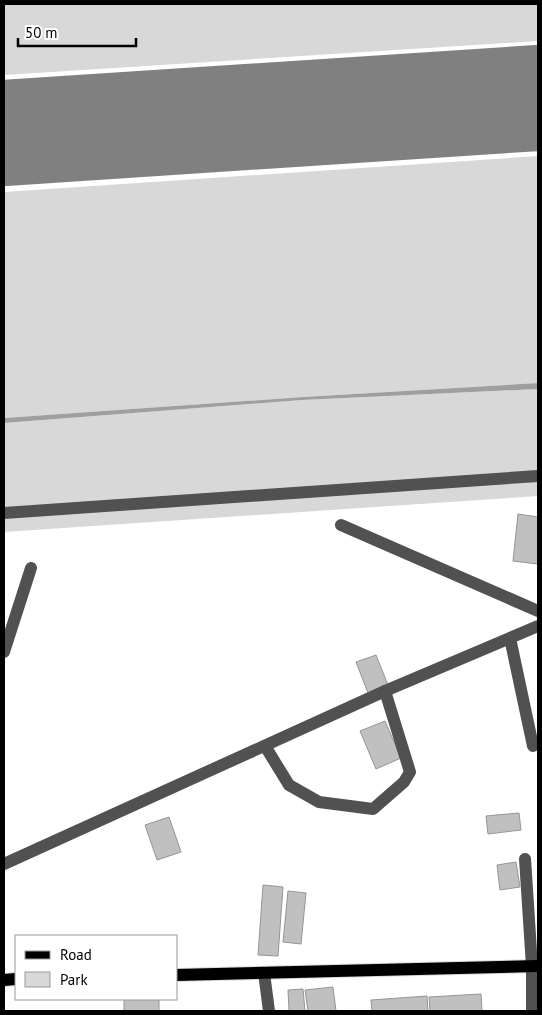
<svg xmlns="http://www.w3.org/2000/svg" width="542" height="1015" font-family="'PT Sans',sans-serif">
	<style>
		.green { fill: #d8d8d8 }
		.water { fill: #9f9f9f }
		.lines { fill: none; stroke-linecap: round; stroke-linejoin: round }
		.runway { stroke: #808080; stroke-width: 106 }
		.building { fill: #c0c0c0; stroke: #959595 }
		.major-casing { stroke: #dbdbdb; stroke-width: 14 }
		.minor { stroke: #515151; stroke-width: 12 }
		.major { stroke: #000; stroke-width: 12 }
	</style>
	<rect width="100%" height="100%" fill="#fff"/>
	<!-- green -->
	<g class="green">
		<path d="M4,4H538V41L4,75Z"/>
		<path d="M538,156V383L303,397L4,418V192Z"/>
		<path d="M538,389V496L4,532V423L302,400Z"/>
	</g>
	<!-- water -->
	<path class="water" d="M538,383V389L302,400L4,423V418L303,397Z"/>
	<g class="lines">
		<!-- runway -->
		<path class="runway" d="M4,133L538,98"/>
	</g>
	<!-- building -->
	<g class="building">
		<path d="M518,514L538,517V564L513,561Z"/>
		<path d="M376,655L388,685L368,693L356,662Z"/>
		<path d="M385,721L401,758L376,769L360,731Z"/>
		<path d="M519,813L521,830L488,834L486,816Z"/>
		<path d="M169,817L181,852L157,860L145,825Z"/>
		<path d="M516,862L520,887L500,890L497,865Z"/>
		<path d="M263,885L283,887L278,956L258,955Z"/>
		<path d="M288,891L306,893L301,944L283,942Z"/>
		<path d="M333,987L336,1011H308L305,990Z"/>
		<path d="M303,989L305,1011H289L288,990Z"/>
		<path d="M481,994L482,1011H430L429,997Z"/>
		<path d="M427,996L428,1011H372L371,1000Z"/>
		<rect x="124" y="999" width="35" height="12"/>
	</g>
	<g class="lines">
		<defs>
			<g id="major">
				<path d="M176,975L538,966"/>
				<path d="M4,980L16,979"/>
			</g>
		</defs>
		<!-- major casing -->
		<use href="#major" class="major-casing"/>
		<!-- minor -->
		<g class="minor">
			<path d="M4,513L538,476"/>
			<path d="M341,525L538,611"/>
			<path d="M510,638L533,746"/>
			<path d="M4,652L31,568"/>
			<path d="M265,746L289,785L319,802L373,809L404,782L410,772L385,691"/>
			<path d="M525,859L532,966V1011"/>
			<path d="M4,864L385,691L538,626"/>
			<path d="M264,973L269,1011"/>
		</g>
		<!-- major -->
		<use href="#major" class="major"/>
	</g>
	<!-- border -->
	<rect width="542" height="1015" fill="none" stroke="#000000" stroke-width="10"/>
	<!-- legend -->
	<rect x="15" y="935" width="162" height="65" fill="#ffffff" stroke="#999999"/>
	<rect x="25" y="951" width="25" height="8" fill="#000000" stroke="#999999"/>
	<text x="60" y="960" font-size="15" fill="#000000">Road</text>
	<rect x="25" y="972" width="25" height="15" fill="#d8d8d8" stroke="#999999"/>
	<text x="60" y="985" font-size="15" fill="#000000">Park</text>
	<!-- scale -->
	<path d="M18 38v8h118v-8" fill="none" stroke="#000000" stroke-width="2.5"/>
	<text x="25" y="38" font-size="15" fill="#000000" stroke="#ffffff" stroke-width="4" paint-order="stroke">50 m</text>
</svg>
